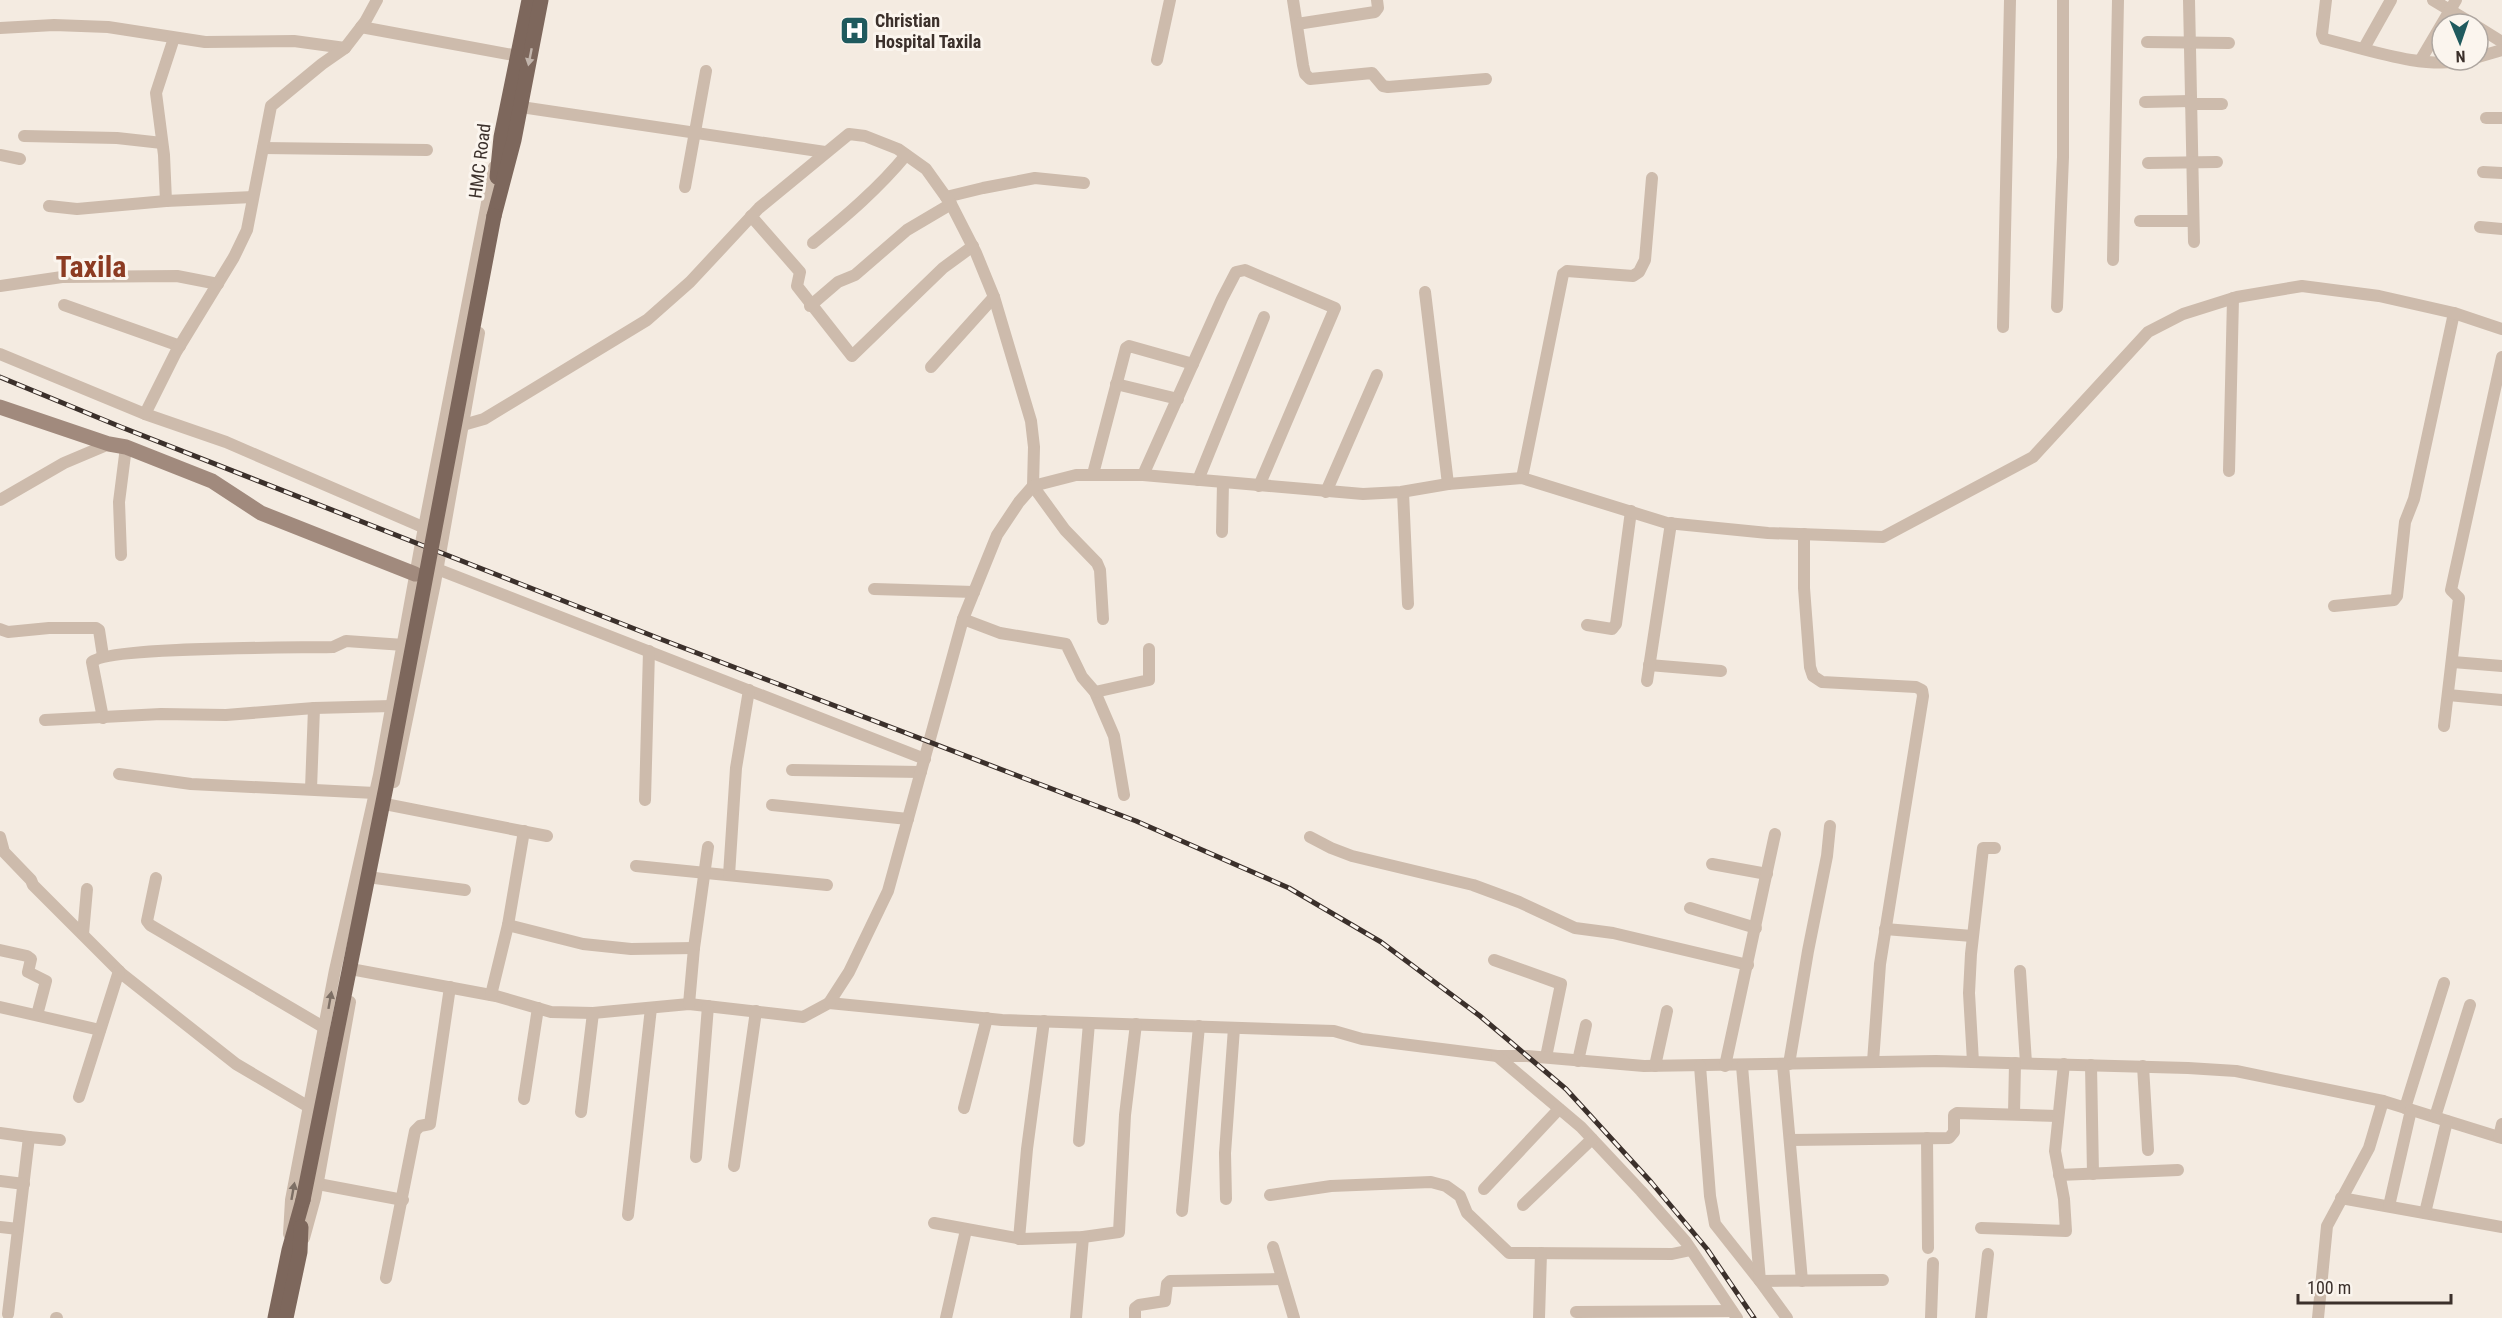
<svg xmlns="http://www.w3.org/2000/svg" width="2502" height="1318" font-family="'Roboto Condensed',sans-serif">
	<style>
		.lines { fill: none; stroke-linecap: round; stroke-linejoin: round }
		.street { stroke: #cdbbac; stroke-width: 12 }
		.secondary { stroke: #a18a7d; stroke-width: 15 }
		.primary { stroke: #7d675c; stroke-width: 15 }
		.rail-casing { stroke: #3b302b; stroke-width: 5 }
		.rail { stroke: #fbf5ee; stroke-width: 3; stroke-dasharray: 9; stroke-linecap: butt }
		.primary-bridge { stroke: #7d675c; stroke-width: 15 }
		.oneway { fill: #c2b5ac }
		.oneway2 { fill: #7d6f65 }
		.labels { text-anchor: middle; stroke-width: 6; stroke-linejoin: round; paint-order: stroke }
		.poi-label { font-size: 18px; font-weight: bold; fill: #3b302b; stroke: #fbf5ee; text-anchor: start }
		.street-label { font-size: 18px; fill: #3b302b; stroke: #fbf5ee }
		.town-label { font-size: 30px; font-weight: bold; fill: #8c3b22; stroke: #fbf5ee }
	</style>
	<rect width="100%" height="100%" fill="#f4ebe1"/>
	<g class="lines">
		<!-- street -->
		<g class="street">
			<path d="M1293,0L1303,65L1305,74L1310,79L1372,73L1383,86L1388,87L1486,79"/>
			<path d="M2189,0L2194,242"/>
			<path d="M2326,0L2322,34L2324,39C2367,49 2423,70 2466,60"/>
			<path d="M2433,0L2473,24"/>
			<path d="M1297,24L1375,12L1378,8L1377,0"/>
			<path d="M361,27L518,56"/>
			<path d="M2478,27L2502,42"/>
			<path d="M0,28L54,25L108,27L205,42L294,41L345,48"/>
			<path d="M2147,42L2229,43"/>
			<path d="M2364,48L2391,0"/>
			<path d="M2478,57L2502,50"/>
			<path d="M1157,60L1170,0"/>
			<path d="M2420,61L2456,0"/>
			<path d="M2145,102L2190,101"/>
			<path d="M2190,104H2222"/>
			<path d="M521,107L825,152"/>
			<path d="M2486,118H2502"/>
			<path d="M24,136L117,138L162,143"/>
			<path d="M263,148L427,150"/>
			<path d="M0,155L20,159"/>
			<path d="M2148,163L2217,162"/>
			<path d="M2483,172L2502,173"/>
			<path d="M685,187L706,71"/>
			<path d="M946,197L983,188L1035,178L1084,183"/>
			<path d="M166,201L164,155L156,93L174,38"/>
			<path d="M49,206L77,209L166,201L253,197"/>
			<path d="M751,216L800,272L797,286L852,356L943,268L973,246"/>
			<path d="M2140,221H2193"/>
			<path d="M2480,227L2502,229"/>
			<path d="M813,243C846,216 879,188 906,155"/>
			<path d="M2113,260L2118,0"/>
			<path d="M0,286L62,277L177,276L218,284"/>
			<path d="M1425,292L1448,484"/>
			<path d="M64,305L180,346"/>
			<path d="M810,306L838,282L855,275L907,230L951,204"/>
			<path d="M2057,307L2063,157V0"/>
			<path d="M2003,327L2010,0"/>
			<path d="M0,354L145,414L226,442L425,528"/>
			<path d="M931,367L994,297"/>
			<path d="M1116,384L1178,399"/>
			<path d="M145,414L176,352L234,257L247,230L271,106L322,64L345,48L365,22L377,0"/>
			<path d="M463,425L484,419L647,320L690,282L759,208L849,134L865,136L898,149L926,169L951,204L976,253L994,297L1031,421L1034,447L1033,486L1065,530L1097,563L1100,570L1103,619"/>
			<path d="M2229,471L2233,298"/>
			<path d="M1093,474L1126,348L1129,346L1193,364"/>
			<path d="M1143,475L1222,299L1236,272L1245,270L1335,308L1259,486"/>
			<path d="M1522,478L1563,274L1567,271L1633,276L1639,272L1645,260L1652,178"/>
			<path d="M1198,480L1264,317"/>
			<path d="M1326,492L1377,375"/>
			<path d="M1403,492L1408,604"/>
			<path d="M0,500L64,463L109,444"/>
			<path d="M1222,532L1223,482"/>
			<path d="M1804,534V588L1810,667L1813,676L1822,682L1916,687L1922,690L1923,696L1880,964L1873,1062"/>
			<path d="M121,555L119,502L126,447"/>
			<path d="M437,569L925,759"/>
			<path d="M874,589L974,592"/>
			<path d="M2334,606L2394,600L2397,596L2405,522L2414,499L2454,313"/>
			<path d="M963,619L1000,633L1066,644L1082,677L1095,692L1114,736L1124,795"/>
			<path d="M1587,625L1612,629L1616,624L1631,511"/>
			<path d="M0,629L8,632L49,628H96L99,630L103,656"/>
			<path d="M2453,662L2502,666"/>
			<path d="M1649,665L1721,671"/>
			<path d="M1647,681L1671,523"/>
			<path d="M1095,692L1149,680V649"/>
			<path d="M2448,695L2502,700"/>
			<path d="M103,718L92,662C106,646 300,648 333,647L346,641L404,645"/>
			<path d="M45,720L161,714L226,715L314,708L392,706"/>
			<path d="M2444,726L2459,598L2451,590L2502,357"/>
			<path d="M792,770L921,772"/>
			<path d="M119,774L191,784L375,793"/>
			<path d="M394,782L435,583L479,333"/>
			<path d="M311,789L314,708"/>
			<path d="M645,800L649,651"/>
			<path d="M390,805L547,836"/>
			<path d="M772,805L908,819"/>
			<path d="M0,837L4,852L31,880L33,885L122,974L236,1064L309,1107"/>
			<path d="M1310,837L1331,848L1352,856L1473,885L1519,902L1575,928L1613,933L1748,965"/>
			<path d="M1712,864L1767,874"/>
			<path d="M636,866L827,885"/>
			<path d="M729,875L736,768L749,690"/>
			<path d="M156,878L147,921L150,925L325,1028"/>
			<path d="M375,878L465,890"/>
			<path d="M1690,908L1756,928"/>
			<path d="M508,925L583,944L631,949L694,948"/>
			<path d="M1885,929L1972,936"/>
			<path d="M83,934L87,889"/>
			<path d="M0,950L27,956L31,959L28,972L46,981L37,1015"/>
			<path d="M1494,960L1561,984L1546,1057"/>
			<path d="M356,970L496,996L551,1012L593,1013L689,1004L803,1017L829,1003L1002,1020L1334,1031L1362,1039L1497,1056H1527L1644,1066L1936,1061L2188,1068L2236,1071L2383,1101L2502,1138"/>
			<path d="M2020,971L2026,1063"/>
			<path d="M491,995L508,925L524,831"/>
			<path d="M829,1003L849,972L888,891L963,619L997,535L1019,502L1033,486L1076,475H1143L1363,494L1401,492L1448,484L1522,478L1667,523L1768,533L1883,537L2033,457L2148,332L2183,314L2237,297L2302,286L2379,296L2454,313L2502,329"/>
			<path d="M689,1004L694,948L708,847"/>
			<path d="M0,1007L100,1030"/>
			<path d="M1497,1056L1581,1127L1641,1191L1686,1242L1737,1318"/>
			<path d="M1578,1061L1586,1025"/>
			<path d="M1973,1062L1969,993L1971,954L1983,848H1995"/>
			<path d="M1789,1064L1808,951L1827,856L1830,826"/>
			<path d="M1783,1065L1802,1281"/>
			<path d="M2091,1065L2093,1174"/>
			<path d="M1655,1066L1667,1011"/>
			<path d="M1700,1066L1710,1196L1715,1224L1760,1281L1883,1280"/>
			<path d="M1725,1066L1775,834"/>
			<path d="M1742,1066L1760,1281L1787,1318"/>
			<path d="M2143,1066L2148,1150"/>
			<path d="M79,1097L119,971"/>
			<path d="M524,1099L538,1008"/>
			<path d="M964,1108L987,1018"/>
			<path d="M2405,1108L2444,983"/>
			<path d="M581,1112L593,1013"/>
			<path d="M2014,1114L2015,1063"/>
			<path d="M2435,1117L2470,1005"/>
			<path d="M0,1133L29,1137L8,1314"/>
			<path d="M29,1137L60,1140"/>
			<path d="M2499,1137L2502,1124"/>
			<path d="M1927,1138L1928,1248"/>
			<path d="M1791,1140L1949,1138L1954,1132V1115L1957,1113L2057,1116"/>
			<path d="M1079,1141L1089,1023"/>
			<path d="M696,1157L708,1006"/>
			<path d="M734,1166L756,1011"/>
			<path d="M2059,1175L2178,1170"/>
			<path d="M0,1181L24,1184"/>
			<path d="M318,1184L403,1200"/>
			<path d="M1484,1189L1559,1109"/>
			<path d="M1270,1195L1331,1186L1431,1182L1446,1186L1460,1196L1467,1213L1509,1253L1672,1254L1691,1250"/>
			<path d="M2341,1198L2502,1227"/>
			<path d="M1226,1199L1225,1153L1234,1028"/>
			<path d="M1523,1205L1592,1139"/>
			<path d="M2389,1206L2411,1110"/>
			<path d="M1182,1211L1199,1026"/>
			<path d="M2425,1213L2447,1121"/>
			<path d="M628,1215L651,1008"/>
			<path d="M934,1223L1022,1239L1083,1237L1119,1232L1125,1115L1136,1024"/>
			<path d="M0,1227L18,1229"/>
			<path d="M1981,1228L2066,1231L2064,1199L2055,1151L2064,1064"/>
			<path d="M289,1234L291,1200L335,970L379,775L421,543L494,167"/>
			<path d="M304,1238L315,1198L350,1002"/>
			<path d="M1019,1239L1027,1149L1044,1021"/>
			<path d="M1273,1247L1294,1318"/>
			<path d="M386,1278L415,1131L420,1126L430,1124L450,987"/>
			<path d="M1576,1312L1732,1311"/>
			<path d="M56,1318H57"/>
			<path d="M946,1318L966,1230"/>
			<path d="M1076,1318L1083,1237"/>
			<path d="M1135,1318V1308L1139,1305L1165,1301L1167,1284L1170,1281L1281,1279"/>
			<path d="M1539,1318L1541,1253"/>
			<path d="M1931,1318L1933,1263"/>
			<path d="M1981,1318L1988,1254"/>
			<path d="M2318,1318L2327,1226L2369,1148L2383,1101"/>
		</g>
		<!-- secondary -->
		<path class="secondary" d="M0,407L109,444L126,447L212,481L261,513L415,574"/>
		<!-- primary -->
		<g class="primary">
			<path d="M497,177L501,137L529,0"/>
			<path d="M494,216L514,140L541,0"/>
			<path d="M275,1318L289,1250L303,1200"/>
			<path d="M286,1318L300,1252L301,1227"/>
		</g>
		<defs>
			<path id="rail" d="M0,377L121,427L663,640L1136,821L1289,888L1381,942L1480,1016L1566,1089L1651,1182L1707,1249L1754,1318"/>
		</defs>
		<!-- rail casing -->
		<use href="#rail" class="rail-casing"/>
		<!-- rail -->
		<use href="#rail" class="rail"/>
		<!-- primary-bridge -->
		<path class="primary-bridge" d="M303,1200L386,787L494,216"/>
	</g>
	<!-- one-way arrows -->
	<defs><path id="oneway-solid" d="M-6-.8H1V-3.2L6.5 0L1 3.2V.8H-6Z" transform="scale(1.5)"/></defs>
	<use class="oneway" href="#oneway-solid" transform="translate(530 57) rotate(101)"/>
	<g class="oneway2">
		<use href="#oneway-solid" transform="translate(330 1000) rotate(-80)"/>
		<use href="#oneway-solid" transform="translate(293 1191) rotate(-80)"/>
	</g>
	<!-- icons -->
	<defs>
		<symbol id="hospital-square" viewBox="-11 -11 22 22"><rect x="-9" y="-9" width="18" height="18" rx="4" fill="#1f5a5e" stroke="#fbf5ee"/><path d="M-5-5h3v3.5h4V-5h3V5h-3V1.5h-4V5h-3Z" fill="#fff"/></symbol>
	</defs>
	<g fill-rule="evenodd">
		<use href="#hospital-square" x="838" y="14" width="33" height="33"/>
	</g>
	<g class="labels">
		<!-- poi labels -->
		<g class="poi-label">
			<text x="875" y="27">Christian<tspan x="875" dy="21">Hospital Taxila</tspan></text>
		</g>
		<!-- street labels -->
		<g class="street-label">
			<text transform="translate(480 161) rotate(-83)" y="6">HMC Road</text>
		</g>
		<!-- town labels -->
		<g class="town-label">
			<text x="91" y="277">Taxila</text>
		</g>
	</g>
	<!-- north arrow -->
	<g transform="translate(2460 42) rotate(178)"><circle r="28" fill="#fbf5ee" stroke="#aea6a0" stroke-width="1.5"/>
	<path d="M0-4.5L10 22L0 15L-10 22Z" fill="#1f5a5e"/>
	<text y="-9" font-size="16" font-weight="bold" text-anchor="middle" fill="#3b302b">N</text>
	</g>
	<!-- scale -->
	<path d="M2298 1294v9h153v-9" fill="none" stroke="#3b302b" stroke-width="3"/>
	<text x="2307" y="1294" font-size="18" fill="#3b302b" stroke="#fbf5ee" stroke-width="4.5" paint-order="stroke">100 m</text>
</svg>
